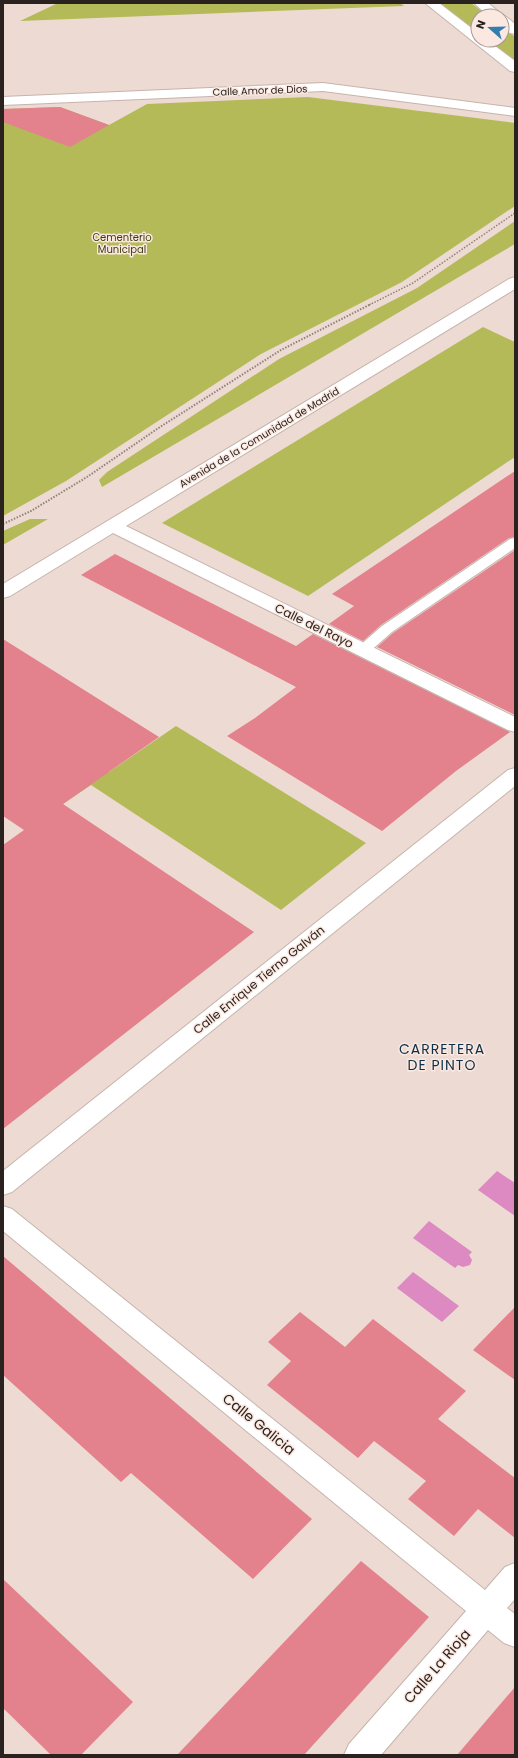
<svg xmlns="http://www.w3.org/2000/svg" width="518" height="1758" font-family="Poppins,sans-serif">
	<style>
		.green { fill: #b5ba59 }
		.water { fill: #dc8ac1 }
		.building { fill: #e3818d }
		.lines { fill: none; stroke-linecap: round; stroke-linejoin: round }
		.lane-casing { stroke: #c6b4ac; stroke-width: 2 }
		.street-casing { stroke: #c6b4ac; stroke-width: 2 }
		.path-far1 { stroke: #8f827c; stroke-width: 1.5; stroke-dasharray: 1.5 1.5; stroke-linecap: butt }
		.path { stroke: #8f827c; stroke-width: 2; stroke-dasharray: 1.5 1.5; stroke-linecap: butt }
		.lane { fill: #fff; fill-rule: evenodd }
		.street { fill: #fff; fill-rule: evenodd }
		.labels { text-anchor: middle; stroke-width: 3; stroke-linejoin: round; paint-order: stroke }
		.far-street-label { font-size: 10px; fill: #29221f; stroke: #fbe8e0 }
		.far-park-label { font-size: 10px; fill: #3c3d14; stroke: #fbe8e0 }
		.street-label { font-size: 12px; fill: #29221f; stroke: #fbe8e0 }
		.quarter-label { font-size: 14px; letter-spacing: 1px; fill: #0b3048; stroke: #fbe8e0 }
		.near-street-label { font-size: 14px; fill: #29221f; stroke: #fbe8e0 }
	</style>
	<rect width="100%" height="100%" fill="#eddbd3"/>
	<!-- green -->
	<g class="green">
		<path d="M58,3H400L404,6L20,21Z"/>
		<path d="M435,3H471L488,16H478V37Z"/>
		<path d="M502,27L515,37V67L481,40H502Z"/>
		<path d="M308,97L515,123V206L402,282L261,354L66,481L3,516V109L60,107L109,125L147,104Z"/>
		<path d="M515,221V244L102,487L99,480L107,472L279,359L417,288Z"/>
		<path d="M483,327L515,342V457L308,596L162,523Z"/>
		<path d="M30,519H48L3,545V531Z"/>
		<path d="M10,708L109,772L176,726L366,843L281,910L91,785L63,804Z"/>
	</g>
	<!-- water -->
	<g class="water">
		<path d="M497,1171L515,1183V1216L478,1190Z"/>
		<path d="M429,1221L472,1252L469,1255L472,1260L470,1265L463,1267L458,1265L455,1268L413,1238Z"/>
		<path d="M413,1272L459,1306L442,1322L397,1288Z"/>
	</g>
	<!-- building -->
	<g class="building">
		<path d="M60,107L109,125L70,147L3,122V109Z"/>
		<path d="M515,471V537L509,538L381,625L363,641L329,624L354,606L332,594Z"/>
		<path d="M515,550V715L377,647L393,633Z"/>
		<path d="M115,554L296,646L313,634L510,732L456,771L382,831L227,736L255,718L296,687L81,575Z"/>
		<path d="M3,639L159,737L63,804L254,932L3,1129V845L24,830L3,816Z"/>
		<path d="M3,1256L312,1519L253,1579L131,1473L121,1482L3,1375Z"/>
		<path d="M515,1307V1380L473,1350Z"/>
		<path d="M300,1312L345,1347L373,1319L466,1391L438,1419L515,1478V1538L478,1509L454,1536L408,1499L426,1481L374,1441L358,1458L267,1385L291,1361L268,1342Z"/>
		<path d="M361,1561L429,1617L304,1755H177Z"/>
		<path d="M3,1579L133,1702L81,1755H51L3,1708Z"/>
		<path d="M515,1687V1755H457Z"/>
	</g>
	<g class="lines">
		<defs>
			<path id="lane" d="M515,538V548L392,632L368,653L363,654L358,653L356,650L358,647L382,626L510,539Z"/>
			<g id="street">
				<path d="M425,3H439L478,33V40H487L515,61V72L510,71Z"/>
				<path d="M474,3H488C497,11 506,16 515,24V34L510,33L502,26V16H488Z"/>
				<path d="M323,83L515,108V116L323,91L3,105V97Z"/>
				<path d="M515,277V289L126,526L515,717V732L508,730L113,533L10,596L3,598V584L509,279Z"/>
				<path d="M515,768V786L12,1192L3,1195V1171L508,770Z"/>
				<path d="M3,1206L12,1209L485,1590L505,1567L515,1563V1599L507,1608L515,1614V1647L504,1643L488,1630L381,1755H344L349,1744L466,1611L3,1231Z"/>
			</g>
		</defs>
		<!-- lane casing -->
		<use href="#lane" class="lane-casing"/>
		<!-- street casing -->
		<use href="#street" class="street-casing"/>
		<!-- path-far1 -->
		<path class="path-far1" d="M369,305L413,283L515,213"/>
		<!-- path -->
		<path class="path" d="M3,524L31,511L87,477L160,427L281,350L371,304"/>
		<!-- lane -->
		<use href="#lane" class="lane"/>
		<!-- street -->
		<use href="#street" class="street"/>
	</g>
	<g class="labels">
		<!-- far-street labels -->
		<g class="far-street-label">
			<text transform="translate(260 90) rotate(-2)" y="4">Calle Amor de Dios</text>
			<text transform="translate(259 437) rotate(-31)" y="4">Avenida de la Comunidad de Madrid</text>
		</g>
		<!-- far-park labels -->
		<g class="far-park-label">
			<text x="122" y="241">Cementerio<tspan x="122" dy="12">Municipal</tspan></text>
		</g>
		<!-- street labels -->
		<g class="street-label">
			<text transform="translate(314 626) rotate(26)" y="4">Calle del Rayo</text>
			<text transform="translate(259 980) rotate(-39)" y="4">Calle Enrique Tierno Galván</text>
		</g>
		<!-- quarter labels -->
		<g class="quarter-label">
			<text x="442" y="1054">CARRETERA<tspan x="442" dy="16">DE PINTO</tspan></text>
		</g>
		<!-- near-street labels -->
		<g class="near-street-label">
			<text transform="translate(259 1424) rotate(39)" y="5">Calle Galicia</text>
			<text transform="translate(437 1666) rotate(-49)" y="5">Calle La Rioja</text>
		</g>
	</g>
	<!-- border -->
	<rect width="518" height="1758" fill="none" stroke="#29221f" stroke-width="8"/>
	<!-- north arrow -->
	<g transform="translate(490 28) rotate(290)"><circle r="19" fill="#fbe8e0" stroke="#a79993"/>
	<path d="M0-3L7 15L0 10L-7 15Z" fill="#327eb1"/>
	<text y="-6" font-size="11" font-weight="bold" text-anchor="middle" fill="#29221f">N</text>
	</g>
</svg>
